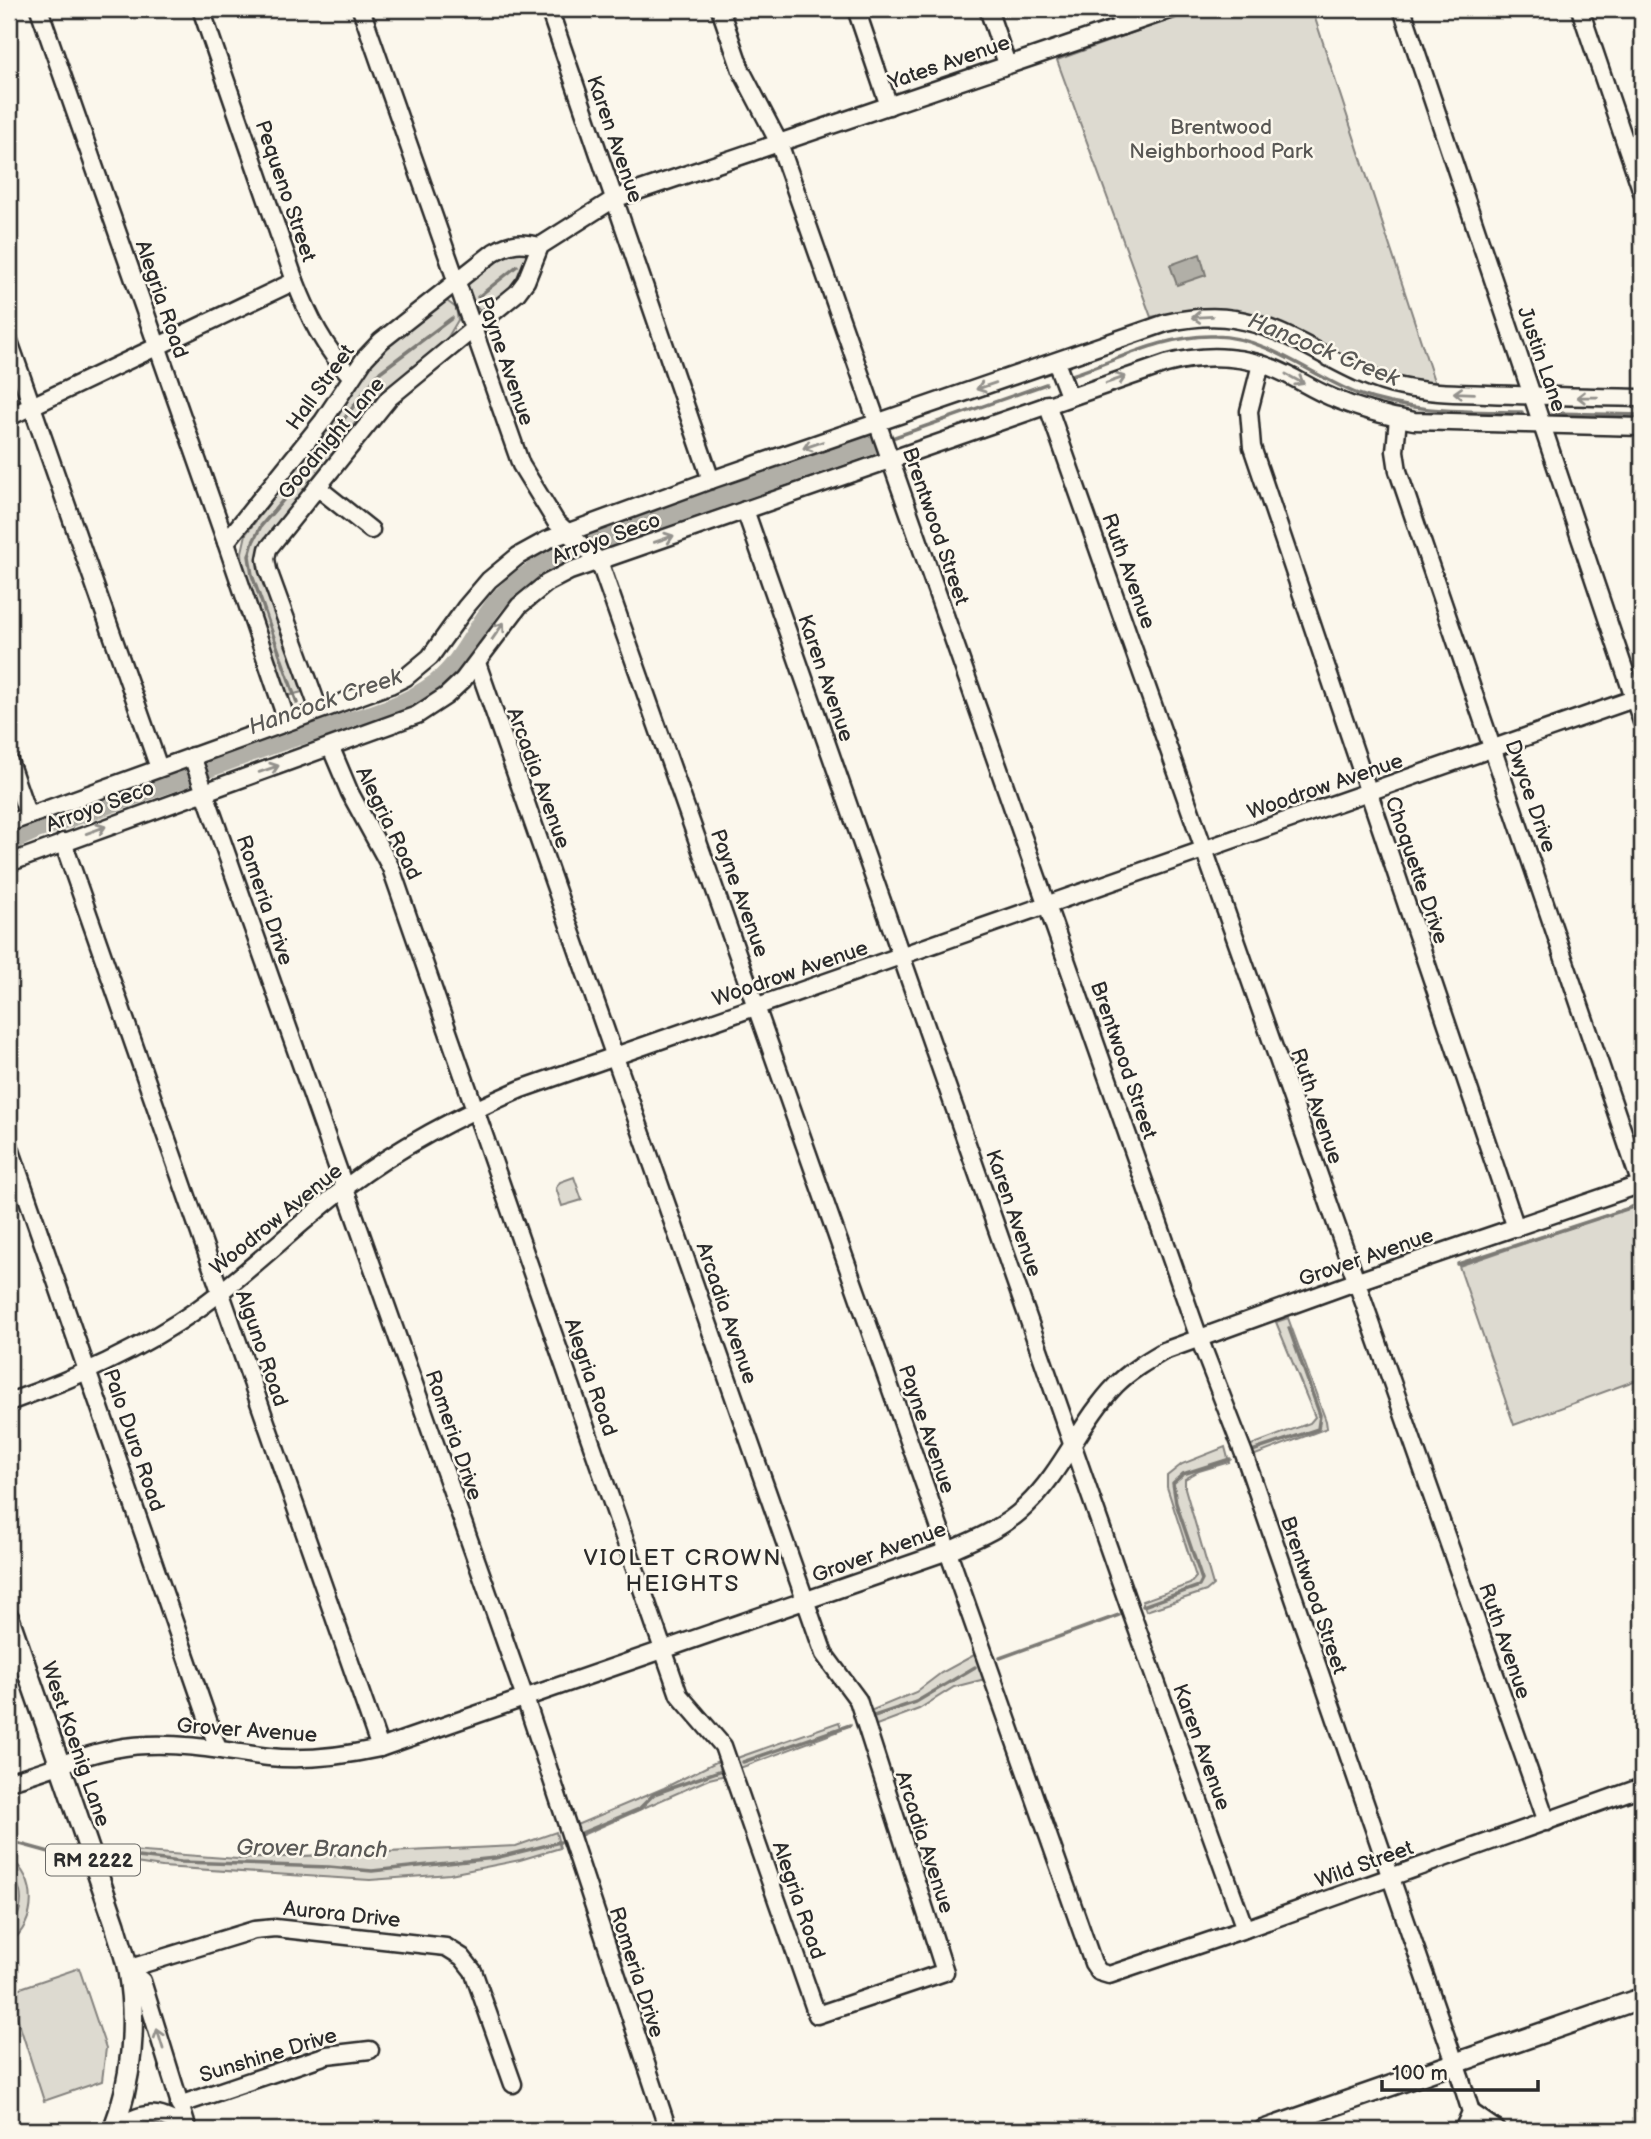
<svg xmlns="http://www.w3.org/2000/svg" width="1651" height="2139" font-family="'Balsamiq Sans',sans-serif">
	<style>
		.green { fill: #dddad0; stroke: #84827e; stroke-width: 2 }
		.water { fill: #b1afa7; stroke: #7b7a75; stroke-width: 2 }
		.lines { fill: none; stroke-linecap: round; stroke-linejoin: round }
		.stream { stroke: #7b7a75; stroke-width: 3.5 }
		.river { stroke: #b1afa7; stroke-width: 19 }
		.minor-casing { stroke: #2b2b2b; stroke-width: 21 }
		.major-casing { stroke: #2b2b2b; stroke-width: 24 }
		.minor { stroke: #fbf7ec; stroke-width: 16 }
		.major { stroke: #fbf7ec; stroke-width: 19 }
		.oneway { stroke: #93918c }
		.labels { text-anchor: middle; stroke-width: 5; stroke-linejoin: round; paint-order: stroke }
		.shield { fill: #fbf7ec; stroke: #696865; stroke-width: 2 }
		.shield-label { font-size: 19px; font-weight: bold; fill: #2b2b2b }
		.street-label { font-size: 21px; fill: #2b2b2b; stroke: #fbf7ec }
		.park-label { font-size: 21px; fill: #585754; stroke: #fbf7ec }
		.water-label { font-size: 23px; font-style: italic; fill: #5a5956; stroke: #fbf7ec }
		.neighbourhood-label { font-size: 23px; letter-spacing: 2px; fill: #2b2b2b; stroke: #fbf7ec }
	</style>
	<rect width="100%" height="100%" fill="#fbf7ec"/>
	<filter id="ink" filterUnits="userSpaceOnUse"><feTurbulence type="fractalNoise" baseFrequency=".0143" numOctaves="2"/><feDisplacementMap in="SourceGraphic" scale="14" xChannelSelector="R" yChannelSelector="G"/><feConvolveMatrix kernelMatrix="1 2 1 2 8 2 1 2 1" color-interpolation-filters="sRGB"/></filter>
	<g filter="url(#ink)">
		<!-- green -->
		<g class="green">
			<path d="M1198,9H1312L1435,384C1406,381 1379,375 1352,364C1321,352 1293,330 1262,318C1227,305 1187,310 1151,317L1057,60Z"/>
			<path d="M525,249L528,254C524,280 505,292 486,308L481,310C469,306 467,293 464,282L496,256Z"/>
			<path d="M447,301L456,308L458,320L448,337L434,353L364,411L265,544L259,563L302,692L287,696L243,569L242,552L246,534L348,400L373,359L440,302Z"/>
			<path d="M574,1177L582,1200L562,1206L556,1188L560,1182Z"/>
			<path d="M1642,1203V1378L1514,1425L1459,1266Z"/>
			<path d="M1288,1318L1326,1421L1327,1428L1250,1457L1246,1447L1310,1423L1315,1417L1276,1322Z"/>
			<path d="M1225,1447L1229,1462L1199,1471L1185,1479V1488L1213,1585L1206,1591L1146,1611L1142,1601L1190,1584L1196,1577L1167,1487V1476L1182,1464Z"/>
			<path d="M976,1654L985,1679L954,1687L919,1709L874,1726L870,1711L916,1692L941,1673Z"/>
			<path d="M839,1722L842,1730L740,1768L737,1758Z"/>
			<path d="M722,1759L726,1775L709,1779L578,1837L574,1826L664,1788Z"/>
			<path d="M556,1832L560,1848L520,1860L450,1874L370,1880L162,1867L109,1859L105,1849L238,1859L516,1846Z"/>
			<path d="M9,1857C38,1880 38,1920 9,1944C9,1924 21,1919 21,1900C21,1881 9,1876 9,1857Z"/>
			<path d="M79,1968L106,2048L102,2081L44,2101L9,1992Z"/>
		</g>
		<!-- water -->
		<path class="water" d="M1200,254L1206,275L1177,285L1170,265Z"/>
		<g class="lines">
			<!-- stream -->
			<g class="stream">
				<path d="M478,297L517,266"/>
				<path d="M1072,375C1117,360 1167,334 1215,336C1267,337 1312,376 1358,394C1410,413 1468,411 1522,412"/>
				<path d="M1552,413L1642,415"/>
				<path d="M892,438L1046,384"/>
				<path d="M297,703L252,575L249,556L253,542L261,526L284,499L365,391L380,372L452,318"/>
				<path d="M300,735V729"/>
				<path d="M1458,1264L1642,1204"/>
				<path d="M1252,1451L1318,1429L1320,1415L1289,1328"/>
				<path d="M1143,1606L1199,1586L1202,1580L1176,1503L1173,1483L1183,1474L1230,1459"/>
				<path d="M1000,1658L1119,1615"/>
				<path d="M874,1716L916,1702L975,1667"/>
				<path d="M743,1762L850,1725"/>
				<path d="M579,1834L639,1809L654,1794L722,1770"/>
				<path d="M9,1841L64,1856L77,1857"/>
				<path d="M103,1853L181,1862L329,1867L372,1871L495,1858L560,1842"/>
			</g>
			<!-- river -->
			<g class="river">
				<path d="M593,542L874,444"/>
				<path d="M206,769C238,758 269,744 302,735C348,720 396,713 436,683C459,665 471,638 487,615C506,585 540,565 571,549"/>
				<path d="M9,842L35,830L187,777"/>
			</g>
			<defs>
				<g id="minor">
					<path d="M39,9L226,542L287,721"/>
					<path d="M201,9L295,281C309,317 324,348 351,376"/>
					<path d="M361,9L521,465L556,522L599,561L1093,1963L1099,1972L1109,1975L1245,1929L1642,1787"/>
					<path d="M549,9L711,480"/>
					<path d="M720,9L741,70L779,143L1199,1338L1244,1454L1461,2080L1471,2112L1463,2130"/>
					<path d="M856,9L889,106"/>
					<path d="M988,9L1007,64"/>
					<path d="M1117,9L1123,26"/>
					<path d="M1402,9L1642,722"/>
					<path d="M1580,9L1642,192"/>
					<path d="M9,341L159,768"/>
					<path d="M1056,362L1069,396"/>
					<path d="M1261,364L1249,411L1252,447L1516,1228"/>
					<path d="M1047,404L1547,1822"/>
					<path d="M9,417L295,281"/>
					<path d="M1398,418L1395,451L1398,471L1641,1185"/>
					<path d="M317,487L371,530"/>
					<path d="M745,510L1130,1609L1245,1929"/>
					<path d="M226,542L323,421L365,358L381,341L494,252C511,242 521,242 540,246"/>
					<path d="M319,710L268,570L266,559L268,549L389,398L517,293L526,281L540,246L614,199L1173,9"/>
					<path d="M331,748L350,793L391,868L679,1695L723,1746L817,2015L945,1972L858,1700L824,1654L477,663"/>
					<path d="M192,756L525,1698L668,2130"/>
					<path d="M9,761L28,816"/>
					<path d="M9,823L390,685L406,677L430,657L466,607L489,580L518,556L547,540L711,480L1166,323C1189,318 1211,315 1234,319C1295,328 1342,375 1402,387C1430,393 1459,393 1487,394C1539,396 1591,397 1642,398"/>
					<path d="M63,842L380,1748"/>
					<path d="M9,863L417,715L446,696L463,680L519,606L547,583L570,571L1166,364C1207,353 1250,355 1288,375C1302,382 1316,391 1331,397C1358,409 1385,416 1414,421L1642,427"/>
					<path d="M9,1145L218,1749"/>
					<path d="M9,1402C76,1378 140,1350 198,1309C250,1272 295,1226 346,1187C400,1146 459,1116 521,1089L1642,696"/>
					<path d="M9,1781C55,1769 99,1746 147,1745C188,1743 229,1752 269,1757C307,1761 343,1756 380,1748L948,1551C976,1539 1004,1528 1026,1506C1063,1471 1081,1421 1116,1385C1130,1371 1147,1361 1164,1351L1355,1282L1642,1184"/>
					<path d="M127,1969L254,1930L275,1928L446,1947L462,1957L473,1971L513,2084"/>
					<path d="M127,1969L142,1981L188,2130"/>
					<path d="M179,2105L327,2055L370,2050"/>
					<path d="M1471,2112L1497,2130"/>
					<path d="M113,2130C145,2110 153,2110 187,2127"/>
				</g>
				<g id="major">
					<path d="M9,1618L115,1924C119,1939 125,1955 128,1971C137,2022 132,2082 113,2130"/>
					<path d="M1264,2130L1642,1998"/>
				</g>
			</defs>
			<!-- minor casing -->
			<use href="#minor" class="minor-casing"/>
			<!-- major casing -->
			<use href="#major" class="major-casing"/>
			<!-- minor -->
			<use href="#minor" class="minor"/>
			<!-- major -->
			<use href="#major" class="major"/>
		</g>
		<!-- one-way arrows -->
		<defs><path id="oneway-shaft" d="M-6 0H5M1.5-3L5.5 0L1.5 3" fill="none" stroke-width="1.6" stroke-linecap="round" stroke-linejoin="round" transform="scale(1.75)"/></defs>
		<g class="oneway">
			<use href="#oneway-shaft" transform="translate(1202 317) rotate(177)"/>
			<use href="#oneway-shaft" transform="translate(1295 379) rotate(29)"/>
			<use href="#oneway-shaft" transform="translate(1116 380) rotate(-19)"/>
			<use href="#oneway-shaft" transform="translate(986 386) rotate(161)"/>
			<use href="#oneway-shaft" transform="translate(1464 393) rotate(-178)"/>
			<use href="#oneway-shaft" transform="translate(1587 397) rotate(-179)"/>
			<use href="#oneway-shaft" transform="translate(813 445) rotate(161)"/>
			<use href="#oneway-shaft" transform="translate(664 539) rotate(-19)"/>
			<use href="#oneway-shaft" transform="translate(498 631) rotate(-55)"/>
			<use href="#oneway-shaft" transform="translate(269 769) rotate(-19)"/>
			<use href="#oneway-shaft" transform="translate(96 830) rotate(-20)"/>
			<use href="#oneway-shaft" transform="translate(160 2039) rotate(-107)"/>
		</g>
	</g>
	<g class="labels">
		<!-- shield labels -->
		<rect class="shield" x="46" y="1844.5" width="94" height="31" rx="5"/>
		<g class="shield-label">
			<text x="93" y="1867">RM 2222</text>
		</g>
		<!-- street labels -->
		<g class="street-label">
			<text transform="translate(949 62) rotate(-19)" y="7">Yates Avenue</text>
			<text transform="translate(615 139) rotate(71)" y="7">Karen Avenue</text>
			<text transform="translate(286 191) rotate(71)" y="7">Pequeno Street</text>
			<text transform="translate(162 299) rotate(71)" y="7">Alegria Road</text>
			<text transform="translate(1542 359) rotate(71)" y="7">Justin Lane</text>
			<text transform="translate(506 361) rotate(71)" y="7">Payne Avenue</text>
			<text transform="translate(320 387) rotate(-54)" y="7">Hall Street</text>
			<text transform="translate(331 438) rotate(-50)" y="7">Goodnight Lane</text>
			<text transform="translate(936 526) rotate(71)" y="7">Brentwood Street</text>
			<text transform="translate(606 538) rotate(-20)" y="7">Arroyo Seco</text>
			<text transform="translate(1129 571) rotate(70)" y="7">Ruth Avenue</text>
			<text transform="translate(826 678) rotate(71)" y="7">Karen Avenue</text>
			<text transform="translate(539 778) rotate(70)" y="7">Arcadia Avenue</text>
			<text transform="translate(1325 786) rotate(-19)" y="7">Woodrow Avenue</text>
			<text transform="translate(1531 796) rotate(71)" y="7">Dwyce Drive</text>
			<text transform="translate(100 806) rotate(-20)" y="7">Arroyo Seco</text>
			<text transform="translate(389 823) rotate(64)" y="7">Alegria Road</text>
			<text transform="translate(1417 870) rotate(71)" y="7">Choquette Drive</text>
			<text transform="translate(740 893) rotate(70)" y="7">Payne Avenue</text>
			<text transform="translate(265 900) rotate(71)" y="7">Romeria Drive</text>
			<text transform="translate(790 973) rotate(-19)" y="7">Woodrow Avenue</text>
			<text transform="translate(1124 1060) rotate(71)" y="7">Brentwood Street</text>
			<text transform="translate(1317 1106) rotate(71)" y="7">Ruth Avenue</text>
			<text transform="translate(1014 1213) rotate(71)" y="7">Karen Avenue</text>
			<text transform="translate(276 1219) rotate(-39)" y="7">Woodrow Avenue</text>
			<text transform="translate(1366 1257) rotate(-19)" y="7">Grover Avenue</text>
			<text transform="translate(727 1313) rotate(71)" y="7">Arcadia Avenue</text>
			<text transform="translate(262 1348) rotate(71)" y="7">Alguno Road</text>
			<text transform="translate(591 1377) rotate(71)" y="7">Alegria Road</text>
			<text transform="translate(927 1429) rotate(71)" y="7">Payne Avenue</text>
			<text transform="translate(454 1435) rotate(71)" y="7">Romeria Drive</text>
			<text transform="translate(134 1440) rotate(71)" y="7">Palo Duro Road</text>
			<text transform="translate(879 1552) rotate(-20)" y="7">Grover Avenue</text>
			<text transform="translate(1314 1595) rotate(71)" y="7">Brentwood Street</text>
			<text transform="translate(1505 1641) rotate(71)" y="7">Ruth Avenue</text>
			<text transform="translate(247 1730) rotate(4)" y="7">Grover Avenue</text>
			<text transform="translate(76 1744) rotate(71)" y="7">West Koenig Lane</text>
			<text transform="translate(1202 1747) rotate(70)" y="7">Karen Avenue</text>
			<text transform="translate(925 1842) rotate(72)" y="7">Arcadia Avenue</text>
			<text transform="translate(1364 1864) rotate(-20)" y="7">Wild Street</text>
			<text transform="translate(799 1900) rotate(71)" y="7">Alegria Road</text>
			<text transform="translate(342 1914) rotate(6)" y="7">Aurora Drive</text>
			<text transform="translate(637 1972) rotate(72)" y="7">Romeria Drive</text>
			<text transform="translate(268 2055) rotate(-17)" y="7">Sunshine Drive</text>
		</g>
		<!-- park labels -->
		<g class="park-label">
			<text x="1221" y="134">Brentwood<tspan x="1221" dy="24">Neighborhood Park</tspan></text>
		</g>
		<!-- water labels -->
		<g class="water-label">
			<text transform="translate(1324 349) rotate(22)" y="8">Hancock Creek</text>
			<text transform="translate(325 701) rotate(-19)" y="8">Hancock Creek</text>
			<text transform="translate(312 1848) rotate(1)" y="8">Grover Branch</text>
		</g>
		<!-- neighbourhood labels -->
		<g class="neighbourhood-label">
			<text x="683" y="1565">VIOLET CROWN<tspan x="683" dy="26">HEIGHTS</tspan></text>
		</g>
	</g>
	<!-- margin -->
	<rect width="1651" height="2139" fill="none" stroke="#fbf7ec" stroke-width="35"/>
	<rect x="18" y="18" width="1616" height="2104" fill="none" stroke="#2b2b2b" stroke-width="2.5" filter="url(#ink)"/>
	<!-- scale -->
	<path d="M1382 2080v10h156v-10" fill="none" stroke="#2b2b2b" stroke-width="3.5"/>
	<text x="1392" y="2080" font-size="21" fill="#2b2b2b" stroke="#fbf7ec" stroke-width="5" paint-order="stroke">100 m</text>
</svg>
